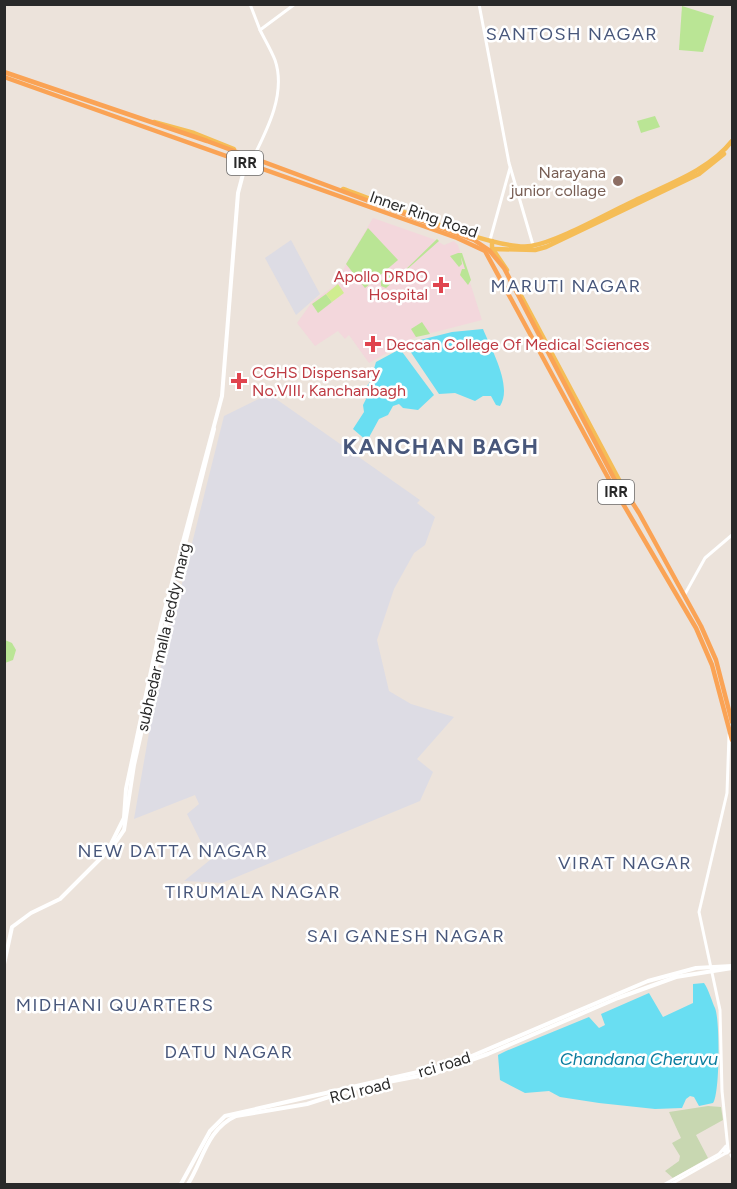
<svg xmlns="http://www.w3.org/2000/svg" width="737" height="1189" font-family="Figtree,sans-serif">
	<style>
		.industrial { fill: #dddce4 }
		.medical { fill: #f3d7dc }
		.green { fill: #bae595 }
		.cemetery { fill: #c8d7b1 }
		.pitch { fill: #d0ed90 }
		.water { fill: #69def2 }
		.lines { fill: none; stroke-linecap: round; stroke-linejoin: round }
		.tertiary { stroke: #fff; stroke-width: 3 }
		.secondary { stroke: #fff; stroke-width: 4 }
		.primary { stroke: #f5bd57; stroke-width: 4.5 }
		.trunk { stroke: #faa355; stroke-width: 4.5 }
		.education-dot { fill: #8d6e63; stroke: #fff; stroke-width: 2 }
		.health-dot { fill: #e0444e; stroke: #fff; stroke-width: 2 }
		.labels { text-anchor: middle; stroke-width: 5; stroke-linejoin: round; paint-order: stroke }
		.shield { fill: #fff; stroke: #696969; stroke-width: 1.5 }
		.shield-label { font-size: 15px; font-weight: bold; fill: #292929 }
		.education-label { font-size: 16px; fill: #785e54; stroke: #fff; text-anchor: end }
		.street-label { font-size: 16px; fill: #292929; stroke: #fff }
		.health-label { font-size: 16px; fill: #be3a42; stroke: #fff; text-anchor: start }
		.neighbourhood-label { font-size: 18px; letter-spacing: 1.5px; fill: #48577b; stroke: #fff }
		.water-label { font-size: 18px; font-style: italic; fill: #097c9e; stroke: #fff }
		.district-label { font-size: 22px; font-weight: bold; letter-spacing: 1.5px; fill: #48577b; stroke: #fff }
	</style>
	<rect width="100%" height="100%" fill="#ece3db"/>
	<!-- industrial -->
	<g class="industrial">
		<path d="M291,240L320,294L296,315L265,258Z"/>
		<path d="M269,394L420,500L417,503L435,517L425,545L414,553L394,589L377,640L389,691L411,704L454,717L417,759L433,772L420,801L222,883L184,881L210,860L187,814L199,804L195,795L134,819L159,675L224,416Z"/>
	</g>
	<!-- medical -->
	<path class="medical" d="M373,218L433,239L444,245L454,241L458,245L482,320L416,337L369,363L349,335L345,339L338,331L315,346L297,323L312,302L341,281L340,278L346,264Z"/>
	<!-- green -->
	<g class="green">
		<path d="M682,6L714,16L703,52L679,50Z"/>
		<path d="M655,116L660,127L641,133L637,121Z"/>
		<path d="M368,228L398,260L365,288L346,264Z"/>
		<path d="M437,239L439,241L386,288L381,286V281L392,272L398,277Z"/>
		<path d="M458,253H462L471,280L468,285L460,275L462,269H465L461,257L462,264L459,267L450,256Z"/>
		<path d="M326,294L332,302L318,313L312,304Z"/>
		<path d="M422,322L430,334L416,337L411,329Z"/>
		<path d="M5,640L12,643L16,650L13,660L5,663Z"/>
	</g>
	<!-- cemetery -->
	<path class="cemetery" d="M708,1106L721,1107L723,1120L696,1135L708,1158L673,1178L665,1171L679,1161L680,1156L672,1143L681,1138L669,1112Z"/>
	<!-- pitch -->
	<path class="pitch" d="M338,284L344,293L332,302L326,294Z"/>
	<!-- water -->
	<g class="water">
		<path d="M483,329C491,349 513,386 500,406L496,405L491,396H483L475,401L455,393L439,394L410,351L416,341L452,332Z"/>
		<path d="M400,349L434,395L418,410L403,408L399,404L393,406L388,415L379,419L367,441L353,429L364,412L363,405L367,397L363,391L370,382L376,362Z"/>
		<path d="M704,983C709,990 712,1002 715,1008C720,1019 720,1094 713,1103L699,1106L694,1097L690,1096L686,1099L682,1108L655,1109L599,1103L560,1097L549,1091L525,1093L500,1080L498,1055L506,1051L589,1017L599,1028L605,1025L601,1014L649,993L663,1017L693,1003V984Z"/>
	</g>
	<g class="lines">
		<!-- tertiary -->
		<g class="tertiary">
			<path d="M250,4L260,30"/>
			<path d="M479,4L509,163L533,245"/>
			<path d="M250,164C265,134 287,95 275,60C271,50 265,40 260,30L295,4"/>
			<path d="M490,240L510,168"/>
			<path d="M685,594L705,558L732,535"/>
			<path d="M726,1149L729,1151L727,1153L724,1151Z"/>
			<path d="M728,1149L722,1091L720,1010L699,912L727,793L729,735"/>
			<path d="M731,1155L732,1157"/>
			<path d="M665,1184L719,1154L726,1146"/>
			<path d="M671,1184L726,1153"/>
		</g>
		<!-- secondary -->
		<g class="secondary">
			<path d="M177,576L214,429"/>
			<path d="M109,848L124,818L126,789L161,624L222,396L238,193L248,155"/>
			<path d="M4,964L12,927L31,913L60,899L113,846L124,830L134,765L173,592"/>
			<path d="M181,1184L210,1131L225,1116L453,1064L648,981L696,968L732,966"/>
			<path d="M188,1184C203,1160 207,1129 236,1116L307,1104L357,1088L435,1073L488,1054L618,998L676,977L732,968"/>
		</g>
		<!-- primary -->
		<g class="primary">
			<path d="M154,122L194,133L234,149"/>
			<path d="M343,189C381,202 497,252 531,246C560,241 611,211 640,198C672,183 710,169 732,141"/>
			<path d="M492,241V248L507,270"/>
			<path d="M493,249L535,250L546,247L699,174L724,154"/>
			<path d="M517,288L625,491"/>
		</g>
		<!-- trunk -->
		<g class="trunk">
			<path d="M4,72L207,141L474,240L489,250L504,268L618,486L625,491L639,513L701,626L716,660L732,722"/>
			<path d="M4,77L457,238L485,251L612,485L696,628L712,665L732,740"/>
		</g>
	</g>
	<!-- markers -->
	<circle class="education-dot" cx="618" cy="181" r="6"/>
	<g class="health-dot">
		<path d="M438 276h6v6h6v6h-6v6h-6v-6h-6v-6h6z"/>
		<path d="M370 335h6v6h6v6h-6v6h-6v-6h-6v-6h6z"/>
		<path d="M236 372h6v6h6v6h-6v6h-6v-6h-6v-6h6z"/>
	</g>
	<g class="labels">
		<!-- shield labels -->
		<g class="shield">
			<rect x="227" y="151" width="36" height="24" rx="4.5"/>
			<rect x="598" y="480" width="36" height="24" rx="4.5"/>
		</g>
		<g class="shield-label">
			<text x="245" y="168">IRR</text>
			<text x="616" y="497">IRR</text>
		</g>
		<!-- education labels -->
		<g class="education-label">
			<text x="606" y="178">Narayana<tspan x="606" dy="18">junior collage</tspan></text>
		</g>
		<!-- street labels -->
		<g class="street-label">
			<text transform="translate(424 214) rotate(19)" y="6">Inner Ring Road</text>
			<text transform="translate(163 637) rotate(-77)" y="6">subhedar malla reddy marg</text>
			<text transform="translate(444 1064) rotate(-17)" y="6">rci road</text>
			<text transform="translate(360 1090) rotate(-14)" y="6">RCI road</text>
		</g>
		<!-- health labels -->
		<g class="health-label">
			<text x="428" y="282" text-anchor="end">Apollo DRDO<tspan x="428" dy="18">Hospital</tspan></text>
			<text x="386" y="350">Deccan College Of Medical Sciences</text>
			<text x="252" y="378">CGHS Dispensary<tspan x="252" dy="18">No.VIII, Kanchanbagh</tspan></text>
		</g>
		<!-- neighbourhood labels -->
		<g class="neighbourhood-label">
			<text x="572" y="40">SANTOSH NAGAR</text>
			<text x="566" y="292">MARUTI NAGAR</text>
			<text x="173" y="857">NEW DATTA NAGAR</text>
			<text x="625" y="869">VIRAT NAGAR</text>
			<text x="253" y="898">TIRUMALA NAGAR</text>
			<text x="406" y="942">SAI GANESH NAGAR</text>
			<text x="115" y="1011">MIDHANI QUARTERS</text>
			<text x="229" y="1058">DATU NAGAR</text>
		</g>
		<!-- water labels -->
		<g class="water-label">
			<text x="639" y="1065">Chandana Cheruvu</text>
		</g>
		<!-- district labels -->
		<g class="district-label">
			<text x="441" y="454">KANCHAN BAGH</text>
		</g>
	</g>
	<!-- border -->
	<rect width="737" height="1189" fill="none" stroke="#292929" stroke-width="12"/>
</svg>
